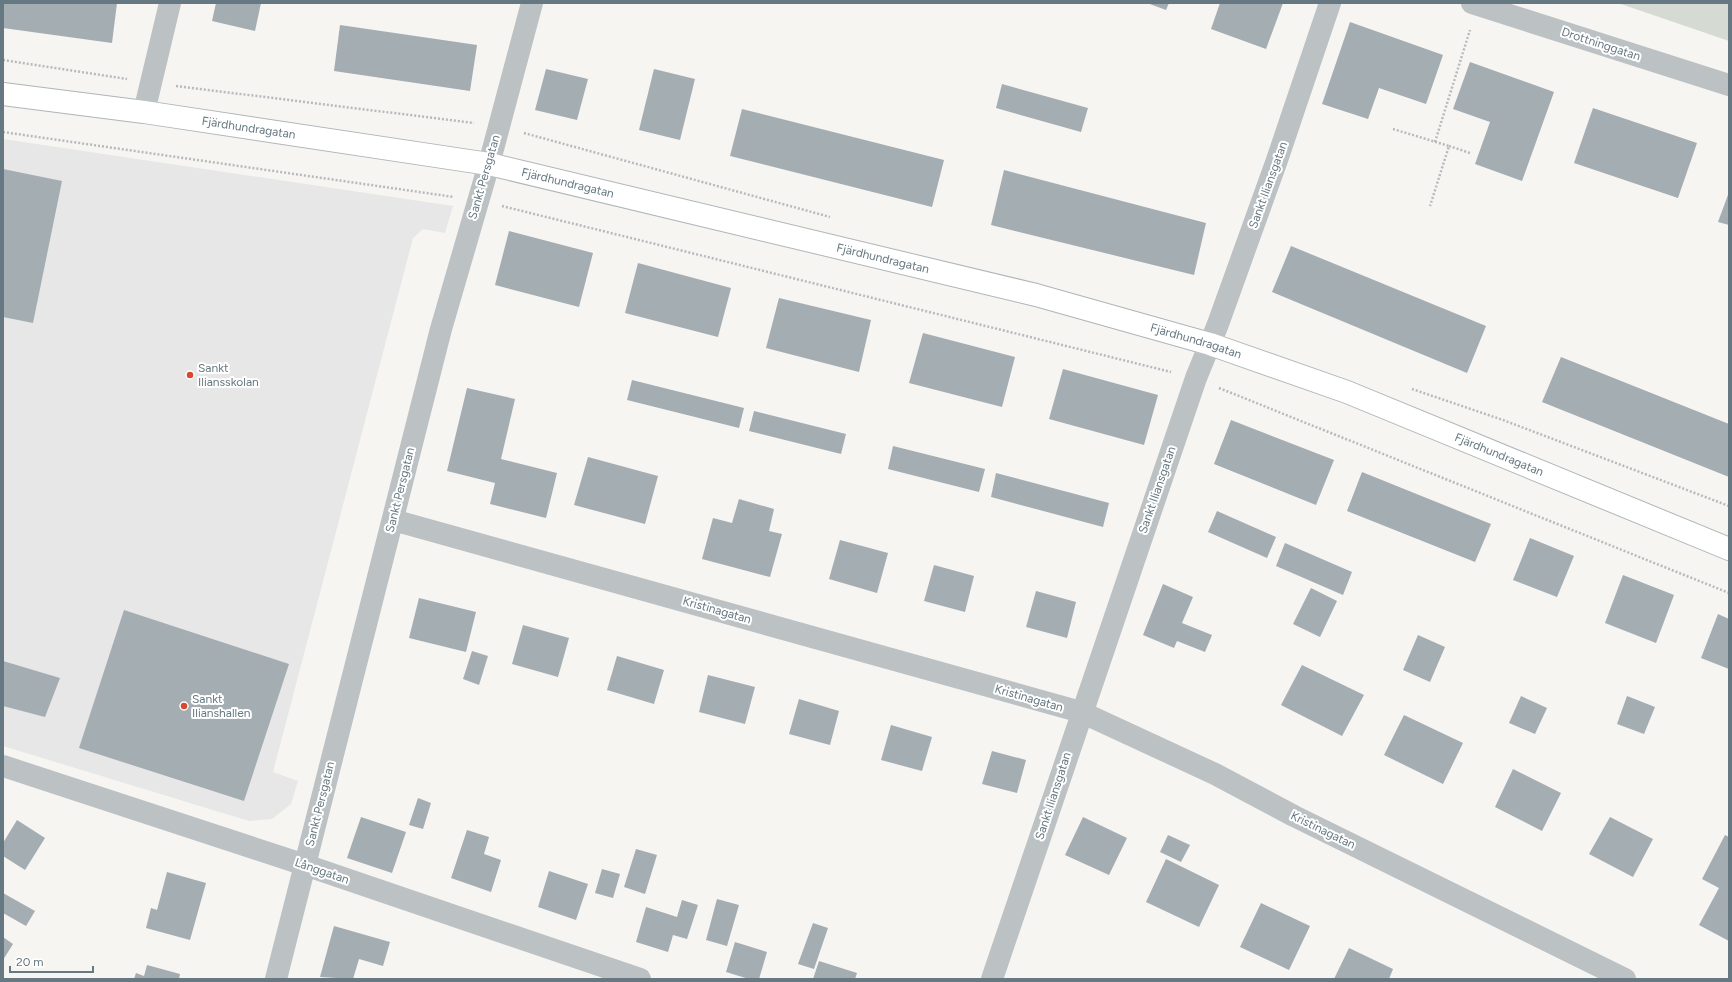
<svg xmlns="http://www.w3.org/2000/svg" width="1732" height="982" font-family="Figtree,sans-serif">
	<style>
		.built { fill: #e6e7e6 }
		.green { fill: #d5dad2 }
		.building { fill: #a4adb1 }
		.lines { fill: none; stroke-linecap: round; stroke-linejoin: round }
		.secondary-casing { stroke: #afb5b9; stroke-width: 24 }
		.path { stroke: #b7babc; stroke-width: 2.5; stroke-dasharray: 2 2; stroke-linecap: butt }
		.street { stroke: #bcc1c4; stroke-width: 22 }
		.secondary { stroke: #fff; stroke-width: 22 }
		.poi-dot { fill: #d84830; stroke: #fff; stroke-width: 1.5 }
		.labels { text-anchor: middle; stroke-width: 4; stroke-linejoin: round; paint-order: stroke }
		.street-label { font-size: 12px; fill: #667881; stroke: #fff }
		.poi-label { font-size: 12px; fill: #667881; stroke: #fff; text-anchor: start }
	</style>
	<rect width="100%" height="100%" fill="#f6f5f2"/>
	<!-- built -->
	<path class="built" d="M3,139L453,206L445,233L423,229L413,238L273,772L298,781L291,804L272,819L249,821L3,746Z"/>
	<!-- green -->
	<path class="green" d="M1618,3H1729V41Z"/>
	<!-- building -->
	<g class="building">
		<path d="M3,3H117L112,43L3,28Z"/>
		<path d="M216,3H261L255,31L212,21Z"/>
		<path d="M1147,3H1169L1166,10Z"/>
		<path d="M1220,3H1283L1266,49L1211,29Z"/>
		<path d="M1350,22L1443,55L1426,104L1379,88L1368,119L1322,104Z"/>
		<path d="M340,25L477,45L470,91L334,71Z"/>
		<path d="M1470,62L1554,92L1522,181L1475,164L1490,122L1453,109Z"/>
		<path d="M546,69L588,79L577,120L535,110Z"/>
		<path d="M654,69L695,79L680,140L639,130Z"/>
		<path d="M1002,84L1088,108L1081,132L996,108Z"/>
		<path d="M1593,108L1697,143L1678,198L1574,163Z"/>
		<path d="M742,109L944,160L932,207L730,156Z"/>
		<path d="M3,169L62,181L33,323L3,317Z"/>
		<path d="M1004,170L1206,223L1194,275L991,225Z"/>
		<path d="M1729,192V225L1718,222Z"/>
		<path d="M509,231L593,253L579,307L495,285Z"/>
		<path d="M1291,246L1486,326L1467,373L1272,292Z"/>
		<path d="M638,263L731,288L718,337L625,313Z"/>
		<path d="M779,298L871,320L859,372L766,348Z"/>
		<path d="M923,333L1015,357L1002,407L909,383Z"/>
		<path d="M1561,357L1729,424V477L1542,402Z"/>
		<path d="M1063,369L1158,395L1144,445L1049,419Z"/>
		<path d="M632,380L744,408L739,428L627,400Z"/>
		<path d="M467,388L515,399L501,459L557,473L546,518L490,504L495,483L447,471Z"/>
		<path d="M754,411L846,434L841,454L749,431Z"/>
		<path d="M1231,420L1334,460L1316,505L1214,464Z"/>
		<path d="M893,446L985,469L979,492L888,469Z"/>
		<path d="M588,457L658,476L645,524L574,505Z"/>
		<path d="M1362,472L1491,524L1475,562L1347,511Z"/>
		<path d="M996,473L1109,503L1103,527L991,497Z"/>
		<path d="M739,499L774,509L769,531L782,534L770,577L702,559L713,518L732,523Z"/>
		<path d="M1217,511L1276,537L1267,558L1208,532Z"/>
		<path d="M1530,538L1574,556L1557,597L1513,580Z"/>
		<path d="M840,540L888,553L877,593L829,579Z"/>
		<path d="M1285,543L1352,572L1343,595L1276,566Z"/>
		<path d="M934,565L974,576L965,612L924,601Z"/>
		<path d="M1623,575L1674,595L1656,643L1605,623Z"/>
		<path d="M1163,584L1193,597L1182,623L1212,635L1205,652L1177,641L1174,648L1143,635Z"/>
		<path d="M1311,588L1337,601L1320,637L1293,624Z"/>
		<path d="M1036,591L1076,602L1067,638L1026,627Z"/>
		<path d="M419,598L476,612L466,652L409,638Z"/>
		<path d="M124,610L289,664L244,801L79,748Z"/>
		<path d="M1718,614L1729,619V669L1701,658Z"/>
		<path d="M523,625L569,638L558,677L512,664Z"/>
		<path d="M1418,635L1445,647L1430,682L1403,670Z"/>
		<path d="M472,651L488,656L479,685L463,679Z"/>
		<path d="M617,656L664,670L654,704L607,690Z"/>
		<path d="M3,661L60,678L45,717L3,706Z"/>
		<path d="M1302,665L1364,695L1342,736L1281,705Z"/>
		<path d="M708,675L755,687L745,724L699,712Z"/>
		<path d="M1521,696L1547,708L1535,734L1509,723Z"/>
		<path d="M1627,696L1655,707L1644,734L1617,724Z"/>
		<path d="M799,699L839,711L830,745L789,734Z"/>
		<path d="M1404,715L1463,743L1443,784L1384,755Z"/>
		<path d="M891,725L932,737L922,771L881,760Z"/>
		<path d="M992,751L1026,760L1017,793L982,784Z"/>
		<path d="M1513,769L1561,793L1542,831L1495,807Z"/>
		<path d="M418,798L431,803L423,829L409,825Z"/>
		<path d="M361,817L406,832L392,873L347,858Z"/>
		<path d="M1083,817L1127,838L1109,875L1065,855Z"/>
		<path d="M1610,817L1653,839L1633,877L1589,854Z"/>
		<path d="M17,820L45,838L25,870L3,856V843Z"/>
		<path d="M467,830L489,837L484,854L501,860L491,892L451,878Z"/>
		<path d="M1168,835L1190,845L1181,862L1160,852Z"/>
		<path d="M1725,835L1729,837V941L1699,925L1719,888L1702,879Z"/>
		<path d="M636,849L657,855L645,894L624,887Z"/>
		<path d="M1166,859L1219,885L1199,927L1146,902Z"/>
		<path d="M602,869L620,874L613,898L595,893Z"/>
		<path d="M549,871L588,884L576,920L538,907Z"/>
		<path d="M167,872L206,883L190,940L146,928L151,908L157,910Z"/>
		<path d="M3,893L35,911L26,926L3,913Z"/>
		<path d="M717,899L739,905L727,946L706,940Z"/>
		<path d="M682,900L698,905L687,939L673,935L668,952L636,942L646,907L677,917Z"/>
		<path d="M1261,903L1310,926L1289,970L1240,947Z"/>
		<path d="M813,923L828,928L814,969L798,964Z"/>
		<path d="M334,926L390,942L383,966L359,959L353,979L320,977Z"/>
		<path d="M3,937L13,944L3,960Z"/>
		<path d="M735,942L767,952L759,979H749L726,972Z"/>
		<path d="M1349,948L1393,969L1389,979H1334Z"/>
		<path d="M819,961L857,973L855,979H813Z"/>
		<path d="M147,965L180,974L179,979H134L136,973L144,976Z"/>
	</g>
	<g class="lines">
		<defs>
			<g id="secondary">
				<path id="s1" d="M3,94L144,112L489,164L1036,295L1210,344L1347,392L1729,549"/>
			</g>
		</defs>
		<!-- secondary casing -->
		<use href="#secondary" class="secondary-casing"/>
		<!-- path -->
		<g class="path">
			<path d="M3,60L127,79"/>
			<path d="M176,86L474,123"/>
			<path d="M1393,129L1449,146L1430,206"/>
			<path d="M3,132L454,197"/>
			<path d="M524,133L830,217"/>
			<path d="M1435,142L1470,30"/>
			<path d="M1449,146L1470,153"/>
			<path d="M502,206L1171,372"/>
			<path d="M1219,388L1729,593"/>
			<path d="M1412,389L1503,420L1729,506"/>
		</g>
		<!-- street -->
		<g class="street">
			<path d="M1472,3L1729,85"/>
			<path d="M144,112L170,3"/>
			<path d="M393,520L1081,712L1215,774L1294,816L1625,979"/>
			<path d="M3,766L305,865L640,979"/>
			<path d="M276,979L441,329L489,164L532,3"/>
			<path d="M992,979L1196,378L1218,324L1277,160L1330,3"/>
		</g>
		<!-- secondary -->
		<use href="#secondary" class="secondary"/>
	</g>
	<!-- markers -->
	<g class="poi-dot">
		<circle cx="190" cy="375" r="4"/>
		<circle cx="184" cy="706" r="4"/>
	</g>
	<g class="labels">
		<!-- street labels -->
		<g class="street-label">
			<text transform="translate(1601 44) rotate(18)" y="4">Drottninggatan</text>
			<text dy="4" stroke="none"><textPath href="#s1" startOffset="248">Fjärdhundragatan</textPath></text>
			<text transform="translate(484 177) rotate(-74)" y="4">Sankt Persgatan</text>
			<text dy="4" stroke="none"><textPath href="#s1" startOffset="572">Fjärdhundragatan</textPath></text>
			<text transform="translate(1268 185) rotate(-70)" y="4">Sankt Iliansgatan</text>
			<text dy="4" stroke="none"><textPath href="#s1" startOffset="896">Fjärdhundragatan</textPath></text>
			<text dy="4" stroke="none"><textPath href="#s1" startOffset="1220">Fjärdhundragatan</textPath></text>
			<text dy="4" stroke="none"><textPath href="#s1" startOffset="1544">Fjärdhundragatan</textPath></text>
			<text transform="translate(400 490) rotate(-76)" y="4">Sankt Persgatan</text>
			<text transform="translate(1157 490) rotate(-71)" y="4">Sankt Iliansgatan</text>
			<text transform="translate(717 610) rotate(16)" y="4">Kristinagatan</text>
			<text transform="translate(1029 698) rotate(16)" y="4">Kristinagatan</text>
			<text transform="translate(1053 796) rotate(-72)" y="4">Sankt Iliansgatan</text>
			<text transform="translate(320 804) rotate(-76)" y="4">Sankt Persgatan</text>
			<text transform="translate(1323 830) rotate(26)" y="4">Kristinagatan</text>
			<text transform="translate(322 871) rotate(19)" y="4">Långgatan</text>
		</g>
		<!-- poi labels -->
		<g class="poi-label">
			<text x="198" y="372">Sankt<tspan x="198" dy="14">Iliansskolan</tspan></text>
			<text x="192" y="703">Sankt<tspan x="192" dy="14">Ilianshallen</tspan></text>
		</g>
	</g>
	<!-- border -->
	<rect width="1732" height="982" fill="none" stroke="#667881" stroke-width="8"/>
	<!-- scale -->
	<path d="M10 966v6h83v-6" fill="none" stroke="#667881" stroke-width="2"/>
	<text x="16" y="966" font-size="12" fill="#667881" stroke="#ffffff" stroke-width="3" paint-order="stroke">20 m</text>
</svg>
